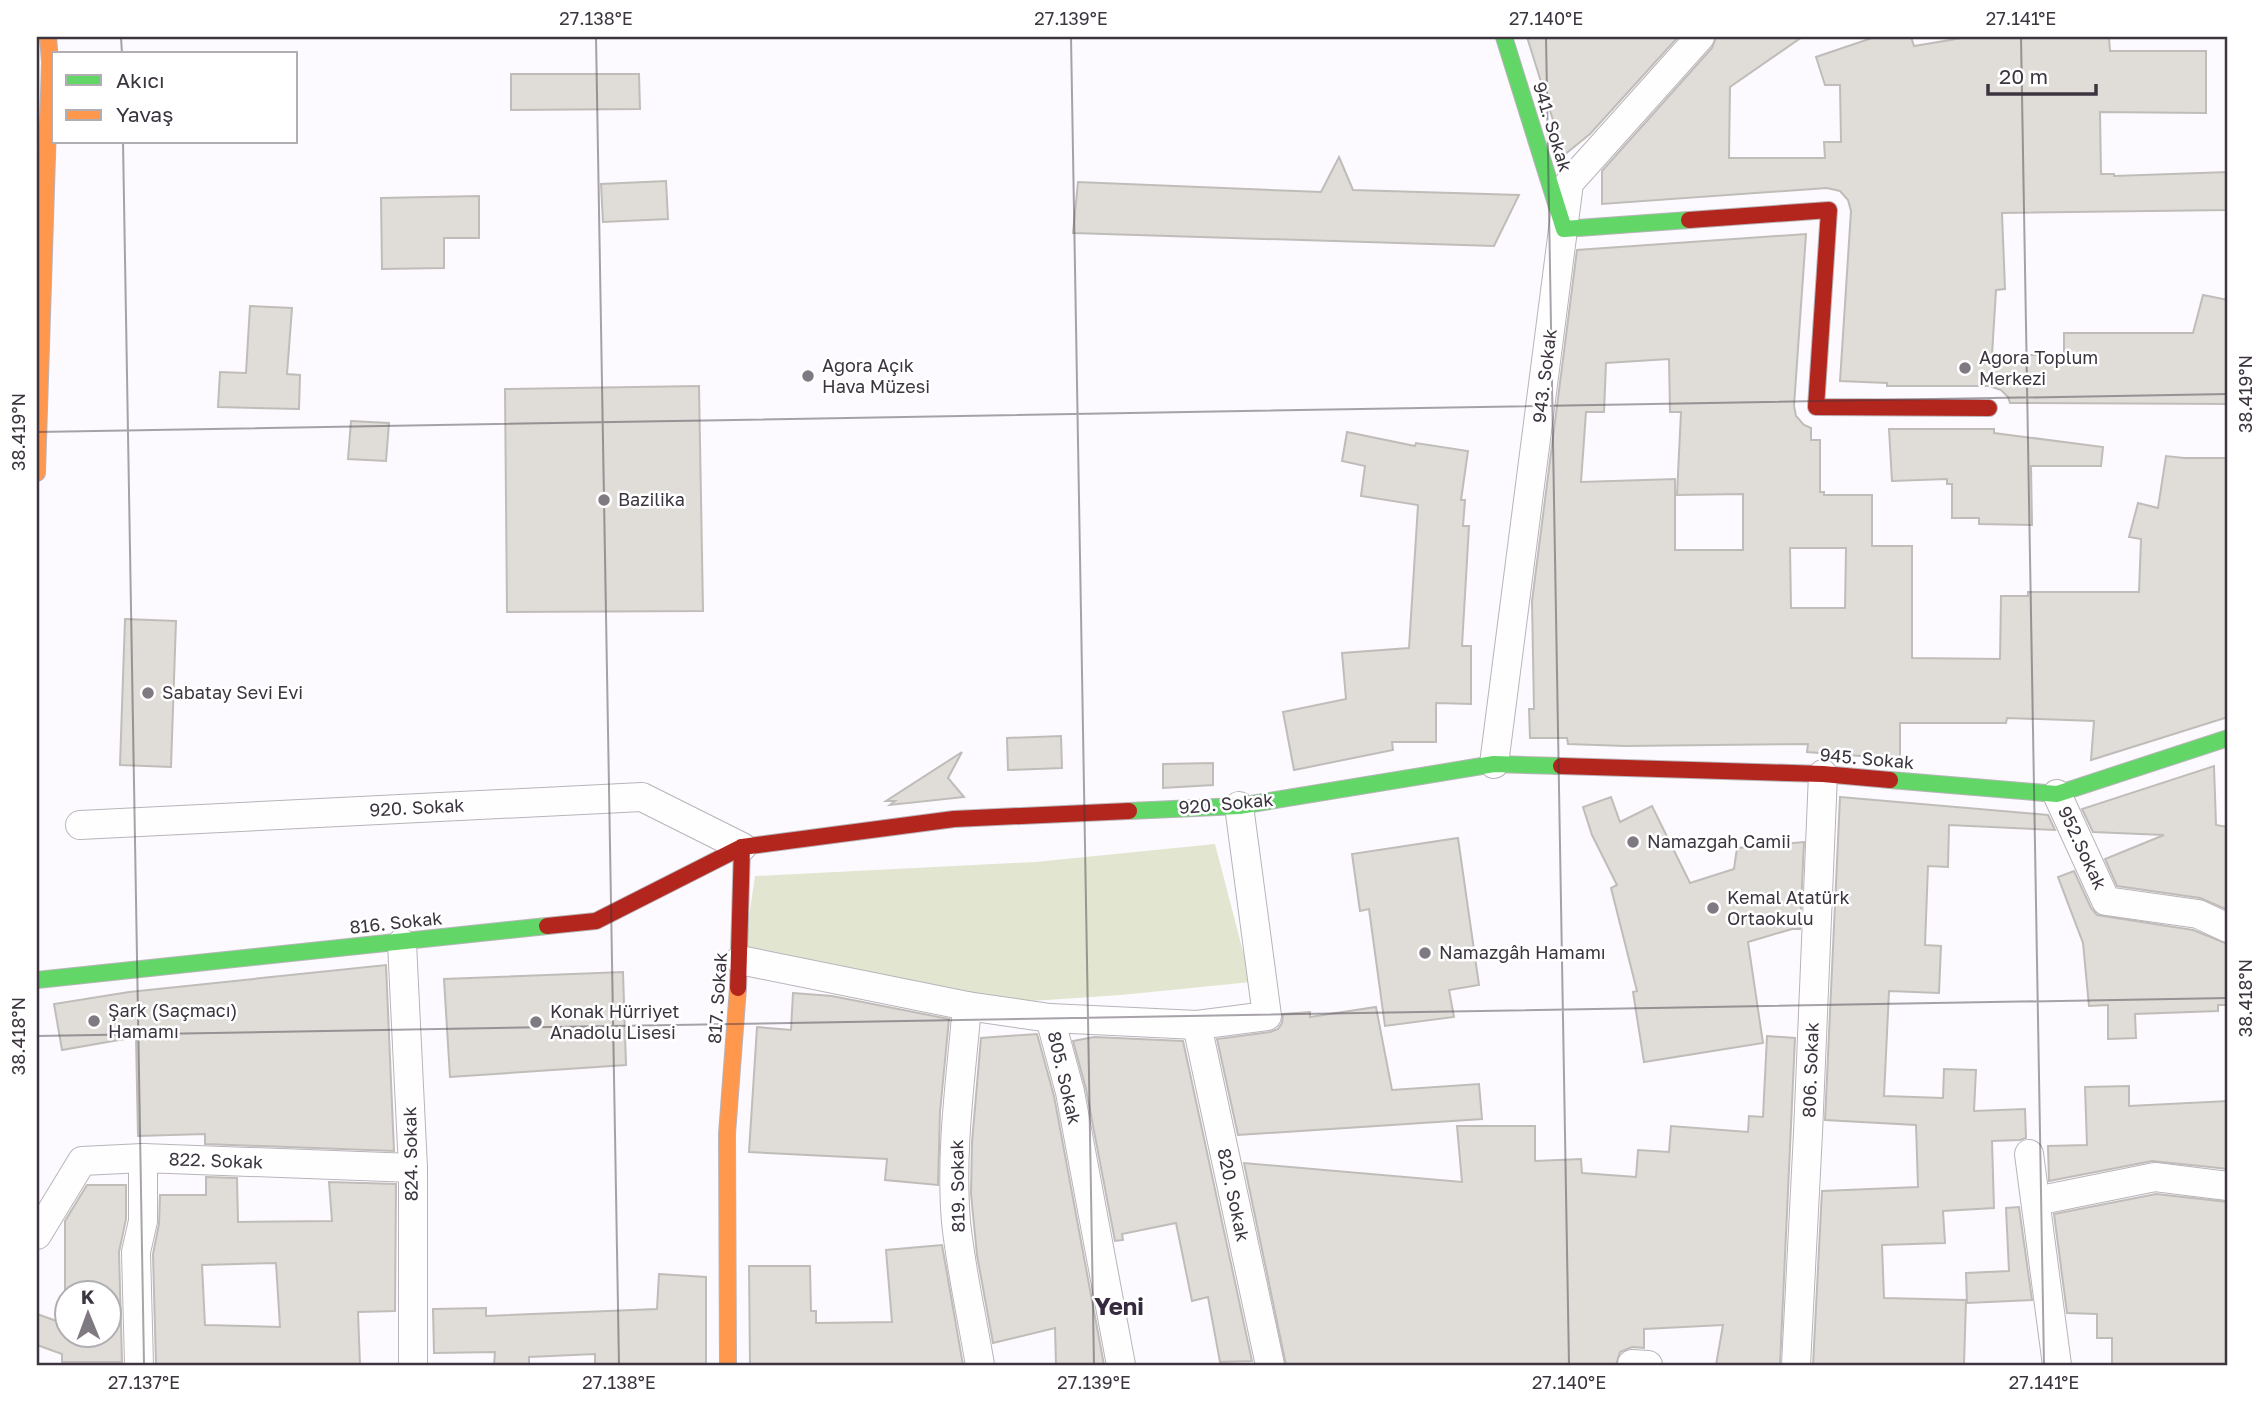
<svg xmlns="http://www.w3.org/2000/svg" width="2265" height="1402" font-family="'Golos Text',sans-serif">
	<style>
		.green { fill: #e2e5cf }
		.building { fill: #e0dcd8; stroke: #c0bcb9; stroke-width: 2; fill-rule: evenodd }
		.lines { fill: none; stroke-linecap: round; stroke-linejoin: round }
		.street-casing { stroke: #b8b4ba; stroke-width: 30 }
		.fast-casing { stroke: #b8b4ba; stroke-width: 18 }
		.slow-casing { stroke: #b8b4ba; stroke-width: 18 }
		.jam-casing { stroke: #b8b4ba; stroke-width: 18 }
		.street { stroke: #fffeff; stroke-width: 28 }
		.fast { stroke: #63d668; stroke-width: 16 }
		.slow { stroke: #ff974d; stroke-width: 16 }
		.jam { stroke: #b3261e; stroke-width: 16 }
		.ticks { fill: none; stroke: #3c3540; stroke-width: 2; stroke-opacity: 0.45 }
		.poi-dot { fill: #7f7a82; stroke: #fff; stroke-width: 2.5 }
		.labels { text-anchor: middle; stroke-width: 5; stroke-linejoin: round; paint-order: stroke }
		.street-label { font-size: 18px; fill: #3c3540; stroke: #fff }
		.poi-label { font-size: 18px; fill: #3c3540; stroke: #fff; text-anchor: start }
		.district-label { font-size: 24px; font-weight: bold; fill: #37293f; stroke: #fff }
		.neatline { fill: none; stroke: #3c3540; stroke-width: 2.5 }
		.ticks-label { font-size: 18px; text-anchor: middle; fill: #3c3540 }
	</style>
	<rect width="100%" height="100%" fill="#fcfafe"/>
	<!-- green -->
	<path class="green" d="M1215,844L1251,982L1121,995L984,1004L743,958L755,876L1035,862Z"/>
	<!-- building -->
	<g class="building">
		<path d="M1527,37H1678L1590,134L1564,155Z"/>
		<path d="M1716,37H1802L1730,87L1729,158H1825L1824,142H1841L1840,85H1825L1816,57L1875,37H1911L1914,46L1968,37H2109L2110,51H2206V113L2100,112L2101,174H2114V176L2228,172V210L2002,213L2005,289L1996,290L1992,355H2064V333H2193L2203,295L2228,300V404L2010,403L2008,397L2001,390L1989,386H1887V383L1840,381L1851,211L1848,200L1840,191L1827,188L1602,204V171L1712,48Z"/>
		<path d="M511,74H639L640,109L511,110Z"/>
		<path d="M1339,157L1353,190L1519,195L1494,246L1073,233L1078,182L1321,192Z"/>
		<path d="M666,181L668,219L603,222L601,184Z"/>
		<path d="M479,196V238H444V268L382,269L381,198Z"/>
		<path d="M1806,234L1794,406L1796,416L1804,425L1811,428V440H1820V492H1824V495H1872V546H1912V658L2000,659L2001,596H2028V592H2139L2141,539L2129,537L2138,503L2158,508L2166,456L2184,458H2228V717L2091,760L2094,721L2007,718L2006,723H1900V759L1807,752L1808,744L1625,746L1568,744L1567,738H1530L1529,709H1534L1532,601L1577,250ZM1669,359L1670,412H1681L1677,495L1743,494V550H1675V479L1581,482L1586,412H1604L1606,363ZM1790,548H1846L1845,608H1791Z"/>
		<path d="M250,306L292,308L287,374L300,375L299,409L218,407L220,372L246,373Z"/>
		<path d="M699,386L703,611L507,612L505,389Z"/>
		<path d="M351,421L389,423L386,461L348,459Z"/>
		<path d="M1889,429H1994V433L2103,447L2101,466H2031L2032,525L1979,524V518H1952V484H1947V479L1892,481Z"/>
		<path d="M1347,432L1415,446L1416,443L1468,451L1461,500H1465L1463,526H1469L1462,646H1471V704L1436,703V742H1392L1393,750L1294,770L1283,712L1346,699L1342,653L1409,648L1418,505L1361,496L1365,466L1342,461Z"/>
		<path d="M125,619L176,621L171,767L120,765Z"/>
		<path d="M1061,736L1062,768L1008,770L1007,738Z"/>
		<path d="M962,752L948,778L964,797L890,805L895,801H886Z"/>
		<path d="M1213,763V785L1163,788V764Z"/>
		<path d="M2214,766L2216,825L2228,827V910L2200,898L2117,886L2105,859L2164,835L2093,832L2082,809Z"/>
		<path d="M1611,797L1620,822L1652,806L1690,883L1734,869L1737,848L1804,842L1800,929H1792L1748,942L1763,1043L1644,1062L1633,992L1637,991L1611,888L1617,885L1592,835L1583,807Z"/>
		<path d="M1840,797L2048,815L2055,830L1949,825L1948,867L1928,866L1925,945L1941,946L1939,993L1889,991L1884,1096L1943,1098L1944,1069L1976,1070L1974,1111L2025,1109L2026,1138L2020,1140L1992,1141L1994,1208L1943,1211L1945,1243L1882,1245L1884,1298L1966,1300L1964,1365H1813L1822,1191L1918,1187L1916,1125L1825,1120Z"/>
		<path d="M1458,838L1479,985L1449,990L1454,1017L1385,1026L1369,909L1360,911L1352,854Z"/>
		<path d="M2074,871L2091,908L2097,915L2193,930L2228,944V1005H2218V1011L2135,1014L2136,1038L2108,1039V1005L2089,1006L2083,943L2058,877Z"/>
		<path d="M386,965L394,1151L205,1144V1134L138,1136L136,1037L62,1050L54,1004L129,992Z"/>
		<path d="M623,972L626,1065L450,1077L444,979Z"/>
		<path d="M793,993L832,996L949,1019L940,1112L938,1185L885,1180L887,1159L749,1152L757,1027L791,1030Z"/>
		<path d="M1376,1007L1392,1090L1479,1084L1482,1119L1238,1135L1217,1039L1270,1032L1278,1029L1282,1023L1283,1014L1310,1012V1017Z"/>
		<path d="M1037,1034L1054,1096L1104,1365H1056L1055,1328L993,1343L977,1255L971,1194L972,1142L981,1038Z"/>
		<path d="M1767,1036L1795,1038L1780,1365H1716L1723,1325L1644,1329V1348L1632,1347L1620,1352L1616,1365H1286L1244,1163L1462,1182L1457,1126H1535V1161L1581,1159L1582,1173L1636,1177L1638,1150L1669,1152L1671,1126L1748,1132L1749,1116L1763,1117Z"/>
		<path d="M1094,1037L1183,1041L1252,1361L1220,1362L1208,1297L1192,1301L1176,1223L1122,1234L1123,1240L1115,1241L1086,1089L1073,1041Z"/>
		<path d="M2129,1086V1106L2228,1101V1169L2152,1161L2049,1181L2048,1146L2087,1145L2085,1087Z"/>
		<path d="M206,1177L237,1178L238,1222L332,1221L329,1182L396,1184L395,1311L358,1312L360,1365H156L153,1254L159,1224L160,1195H206ZM276,1263L280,1327L205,1325L202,1265Z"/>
		<path d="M87,1185H126V1219L119,1252L122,1362H62V1354L37,1345V1314L65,1324V1221ZM66,1293H108V1335H66Z"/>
		<path d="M2156,1194L2228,1202V1365H2112V1338H2097V1314L2067,1313L2054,1214Z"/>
		<path d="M2019,1207L2032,1300L1967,1303L1966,1273L2009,1271L2006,1208Z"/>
		<path d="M942,1245L963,1365H750L749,1266H810L811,1311H816V1323L892,1322L886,1250Z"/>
		<path d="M659,1274L706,1277V1365H595V1354L529,1357V1365H494L495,1352L434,1353L433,1309L486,1308V1316L657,1309Z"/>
	</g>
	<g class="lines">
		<defs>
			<g id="street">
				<path d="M1494,764L1569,183L1700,37"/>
				<path d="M2057,794L2106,901L2198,914L2228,928"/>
				<path d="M80,825L642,797L742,847"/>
				<path d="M402,943L413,1168V1365"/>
				<path d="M740,960L967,1006L1050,1018L1070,1092L1121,1365"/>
				<path d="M967,1006C961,1077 950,1150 956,1222C961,1270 972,1317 980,1365"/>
				<path d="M1050,1018L1197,1025L1267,1016L1239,806"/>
				<path d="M1197,1025L1270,1365"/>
				<path d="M2029,1154L2057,1365"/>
				<path d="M2036,1201L2155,1177L2228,1186"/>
				<path d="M37,1235L82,1161L143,1158"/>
				<path d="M1632,1364L1648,1365"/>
				<path d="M139,1365L136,1252L143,1221V1158L413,1168"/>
				<path d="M1796,1365L1808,1133L1823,774"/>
			</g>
			<g id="fast">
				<path d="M1504,37L1564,229L1689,220"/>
				<path d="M1890,780L2057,794L2228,738"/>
				<path d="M1129,811L1239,806L1494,764L1561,766"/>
				<path d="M37,980L547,926"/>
			</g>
			<g id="slow">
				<path d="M37,473L50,62L48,37"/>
				<path d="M728,1365L727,1134L738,988"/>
			</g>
			<g id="jam">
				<path d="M1689,220L1829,210L1816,407L1989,408"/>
				<path d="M1561,766L1823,774L1890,780"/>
				<path d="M547,926L596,921L742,847"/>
				<path d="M738,988L742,847L954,819L1129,811"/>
			</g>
		</defs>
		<!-- street casing -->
		<use href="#street" class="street-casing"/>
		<!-- fast casing -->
		<use href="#fast" class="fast-casing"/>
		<!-- slow casing -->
		<use href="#slow" class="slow-casing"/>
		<!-- jam casing -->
		<use href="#jam" class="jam-casing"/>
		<!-- street -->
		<use href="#street" class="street"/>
		<!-- fast -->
		<use href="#fast" class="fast"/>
		<!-- slow -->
		<use href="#slow" class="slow"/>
		<!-- jam -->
		<use href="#jam" class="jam"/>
	</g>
	<!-- ticks -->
	<path class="ticks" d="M121,37L122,54M596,37L619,1365M1071,37L1094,1365M1546,37L1569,1365M2021,37L2044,1365M123,142L144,1365M37,432L2228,394M37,1036L2228,998"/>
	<!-- markers -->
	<g class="poi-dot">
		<circle cx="1965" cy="368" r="7"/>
		<circle cx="808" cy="376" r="7"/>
		<circle cx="604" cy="500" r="7"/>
		<circle cx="148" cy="693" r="7"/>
		<circle cx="1633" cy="842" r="7"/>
		<circle cx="1713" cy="908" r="7"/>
		<circle cx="1425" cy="953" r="7"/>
		<circle cx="94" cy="1021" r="7"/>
		<circle cx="536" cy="1022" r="7"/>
	</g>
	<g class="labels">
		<!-- street labels -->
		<g class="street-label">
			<text transform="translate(1552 127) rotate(73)" y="6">941. Sokak</text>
			<text transform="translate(1545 376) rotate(-83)" y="6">943. Sokak</text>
			<text transform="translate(1867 759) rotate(5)" y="6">945. Sokak</text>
			<text transform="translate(1226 804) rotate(-5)" y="6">920. Sokak</text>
			<text transform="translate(417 808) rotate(-3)" y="6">920. Sokak</text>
			<text transform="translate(2082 848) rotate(65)" y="6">952.Sokak</text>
			<text transform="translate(396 923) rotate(-6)" y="6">816. Sokak</text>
			<text transform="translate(718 998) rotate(-86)" y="6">817. Sokak</text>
			<text transform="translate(1811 1070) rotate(-88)" y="6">806. Sokak</text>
			<text transform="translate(1064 1078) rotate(77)" y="6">805. Sokak</text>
			<text transform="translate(411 1154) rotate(-91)" y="6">824. Sokak</text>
			<text transform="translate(216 1161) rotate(2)" y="6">822. Sokak</text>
			<text transform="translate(958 1186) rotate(-91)" y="6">819. Sokak</text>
			<text transform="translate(1233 1195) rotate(78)" y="6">820. Sokak</text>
		</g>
		<!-- poi labels -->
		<g class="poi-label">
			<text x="1979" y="364">Agora Toplum<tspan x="1979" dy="21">Merkezi</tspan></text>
			<text x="822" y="372">Agora Açık<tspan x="822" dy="21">Hava Müzesi</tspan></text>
			<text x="618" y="506">Bazilika</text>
			<text x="162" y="699">Sabatay Sevi Evi</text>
			<text x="1647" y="848">Namazgah Camii</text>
			<text x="1727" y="904">Kemal Atatürk<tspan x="1727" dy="21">Ortaokulu</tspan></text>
			<text x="1439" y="959">Namazgâh Hamamı</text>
			<text x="108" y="1017">Şark (Saçmacı)<tspan x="108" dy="21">Hamamı</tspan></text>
			<text x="550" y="1018">Konak Hürriyet<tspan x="550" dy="21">Anadolu Lisesi</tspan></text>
		</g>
		<!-- district labels -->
		<g class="district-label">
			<text x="1119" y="1315">Yeni</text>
		</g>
	</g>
	<!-- border -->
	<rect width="2265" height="1402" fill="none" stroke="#ffffff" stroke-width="77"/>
	<!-- legend -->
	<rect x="52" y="52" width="245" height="91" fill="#ffffff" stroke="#b1aeb3" stroke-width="2"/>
	<rect x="66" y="75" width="35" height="10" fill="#63d668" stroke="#b1aeb3" stroke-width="2"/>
	<text x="116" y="88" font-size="21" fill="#3c3540">Akıcı</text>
	<rect x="66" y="110" width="35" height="10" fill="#ff974d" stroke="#b1aeb3" stroke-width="2"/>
	<text x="116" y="122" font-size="21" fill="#3c3540">Yavaş</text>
	<!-- north arrow -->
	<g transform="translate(88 1314) rotate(359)"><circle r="33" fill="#ffffff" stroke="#b1aeb3" stroke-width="2"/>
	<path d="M0-5L12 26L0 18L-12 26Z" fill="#7f7a82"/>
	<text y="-10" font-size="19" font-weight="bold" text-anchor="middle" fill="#3c3540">K</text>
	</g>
	<!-- scale -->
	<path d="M1988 84v10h108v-10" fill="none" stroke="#3c3540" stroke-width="3.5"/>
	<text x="1999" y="84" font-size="21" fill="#3c3540" stroke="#ffffff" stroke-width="5" paint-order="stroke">20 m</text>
	<rect x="38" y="38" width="2188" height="1326" class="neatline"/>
	<g class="ticks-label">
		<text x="596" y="25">27.138°E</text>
		<text x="1071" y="25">27.139°E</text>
		<text x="1546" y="25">27.140°E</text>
		<text x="2021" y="25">27.141°E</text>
		<text transform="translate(2246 394) rotate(-90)" y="6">38.419°N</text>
		<text transform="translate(19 432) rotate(-90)" y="6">38.419°N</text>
		<text transform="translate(2246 998) rotate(-90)" y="6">38.418°N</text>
		<text transform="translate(19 1036) rotate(-90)" y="6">38.418°N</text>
		<text x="144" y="1389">27.137°E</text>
		<text x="619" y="1389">27.138°E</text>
		<text x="1094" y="1389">27.139°E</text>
		<text x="1569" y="1389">27.140°E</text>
		<text x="2044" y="1389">27.141°E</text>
	</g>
</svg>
